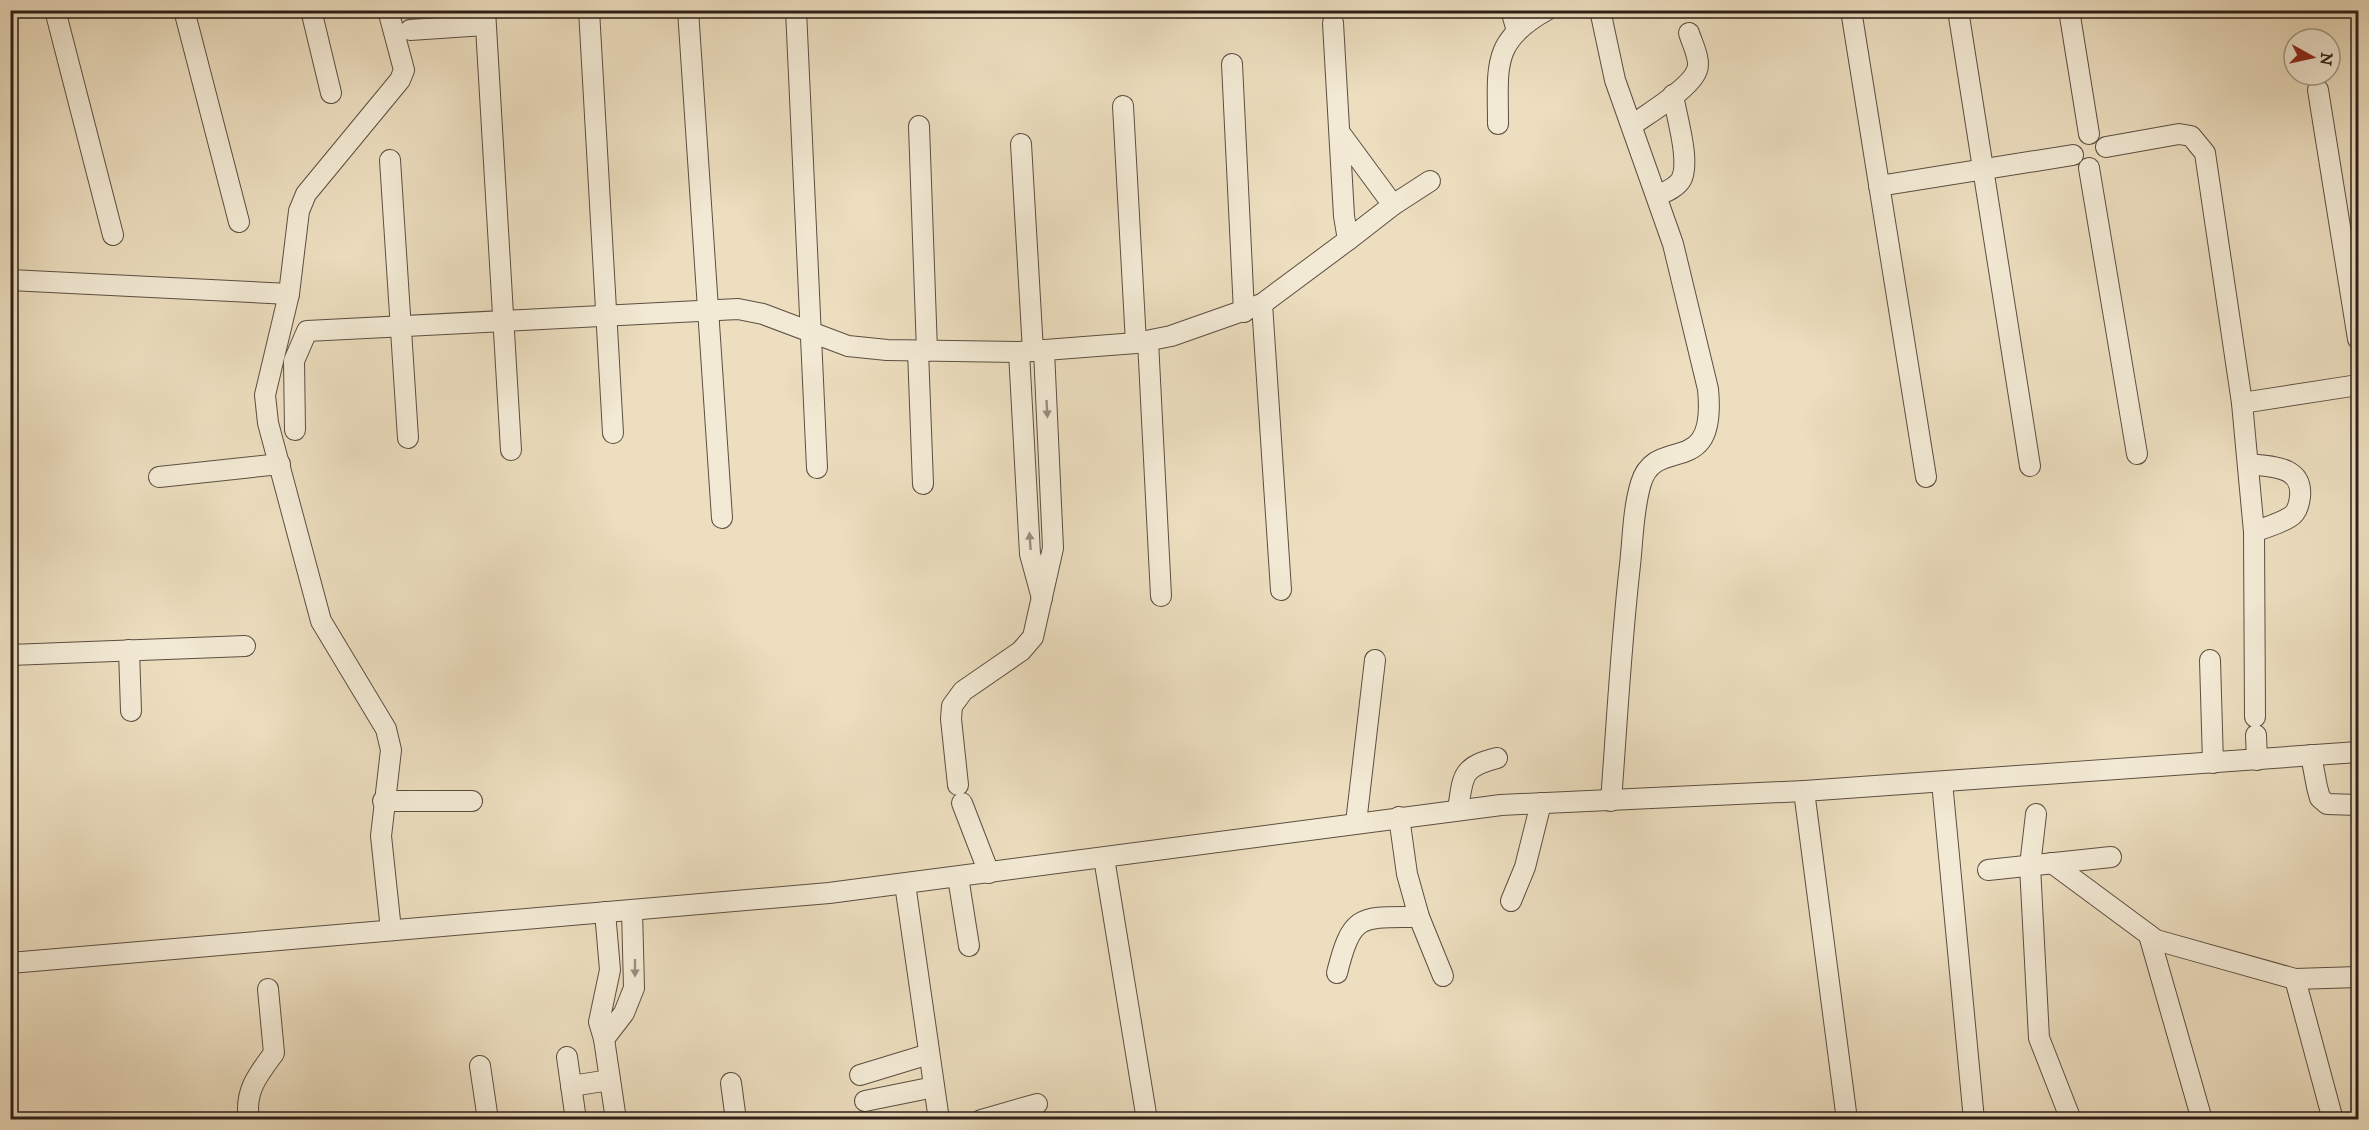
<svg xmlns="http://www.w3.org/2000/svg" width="2369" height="1130" font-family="'IM FELL DW Pica',serif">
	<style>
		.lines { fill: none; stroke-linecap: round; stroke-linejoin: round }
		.minor-casing { stroke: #5c4f41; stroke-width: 22 }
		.minor { stroke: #f3ead5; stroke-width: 20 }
		.oneway { fill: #998f80 }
	</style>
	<rect width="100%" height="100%" fill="#ecdebf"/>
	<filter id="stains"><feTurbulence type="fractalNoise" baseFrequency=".00333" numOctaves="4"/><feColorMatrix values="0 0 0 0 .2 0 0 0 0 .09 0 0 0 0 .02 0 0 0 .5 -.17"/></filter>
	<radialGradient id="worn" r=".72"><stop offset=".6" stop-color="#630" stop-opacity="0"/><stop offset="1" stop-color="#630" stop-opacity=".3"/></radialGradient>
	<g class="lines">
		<defs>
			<g id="minor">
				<path d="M55,10L113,235"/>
				<path d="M184,10L239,222"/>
				<path d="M311,10L331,93"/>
				<path d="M388,10L404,70L400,80L306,194L299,211L289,294L265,395L268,423L321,621L386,729L391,750L381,836L391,930"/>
				<path d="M485,10L511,450"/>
				<path d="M589,10L613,433"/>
				<path d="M688,10L722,518"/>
				<path d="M796,10L817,468"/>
				<path d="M1511,10L1517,31"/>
				<path d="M1600,10L1615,80L1673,244L1708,389C1717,482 1656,433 1641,483C1633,509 1633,538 1630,565C1621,643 1617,722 1611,801"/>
				<path d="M1851,10L1926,477"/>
				<path d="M1958,10L2030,466"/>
				<path d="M2069,10L2089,134"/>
				<path d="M410,30L485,25"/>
				<path d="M1232,64L1244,312"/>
				<path d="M2318,90L2358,339"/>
				<path d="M1123,106L1136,343"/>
				<path d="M1498,124C1498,66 1491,41 1547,10"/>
				<path d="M1632,125C1648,114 1691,88 1697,70C1701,60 1692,43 1689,33"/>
				<path d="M919,126L927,351"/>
				<path d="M1340,133L1393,205"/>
				<path d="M1021,144L1033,351"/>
				<path d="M2106,147L2179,134L2191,136L2205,153L2242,403L2254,532L2255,717"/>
				<path d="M390,160L408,438"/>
				<path d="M2089,168L2137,454"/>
				<path d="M1879,186L2073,155"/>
				<path d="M1657,196C1665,192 1676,188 1681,180C1691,162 1676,115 1673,95"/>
				<path d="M1348,240L1393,205L1430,181"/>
				<path d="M10,280L289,294"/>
				<path d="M1262,304L1281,590"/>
				<path d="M1148,341L1161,596"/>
				<path d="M918,351L923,484"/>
				<path d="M1019,352L1030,554L1042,598"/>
				<path d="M2242,403L2358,385"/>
				<path d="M295,430L294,361L307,331L738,309L763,314L848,346L887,350L1019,352L1136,343L1171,336L1262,304L1348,240L1344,216L1333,23"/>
				<path d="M2248,464C2271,467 2303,465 2300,497C2299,505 2297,513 2290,517C2279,524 2266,527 2254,532"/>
				<path d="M159,477L280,464"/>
				<path d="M129,650L131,711"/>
				<path d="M10,655L245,646"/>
				<path d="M2210,660L2213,763"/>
				<path d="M2256,735L2257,760"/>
				<path d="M2311,755L2317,787L2320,798L2327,804L2358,805"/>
				<path d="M1942,782L1974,1120"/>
				<path d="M958,785L951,719L952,706L963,691L1021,651L1033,637L1053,548L1044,351"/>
				<path d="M1804,791L1847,1120"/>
				<path d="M383,801H472"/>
				<path d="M962,803L989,873"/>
				<path d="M1458,810C1463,776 1461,767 1497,758"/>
				<path d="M2036,814L2030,866L2039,1038L2071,1120"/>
				<path d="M1399,817L1407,874L1419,917L1443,976"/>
				<path d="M1356,823L1375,660"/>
				<path d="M1104,858L1146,1114"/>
				<path d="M2052,863L2156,940L2295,979L2358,977"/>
				<path d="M1988,870L2111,857"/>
				<path d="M958,877L969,946"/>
				<path d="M905,884L939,1120"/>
				<path d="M1511,901L1525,867L1541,803"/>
				<path d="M605,912L610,970L599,1022L604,1039L624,1013L634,988L632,910"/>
				<path d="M2149,935L2202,1120"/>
				<path d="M10,963L829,893L1501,805L1804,791L2358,752"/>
				<path d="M1337,973C1352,913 1360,917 1419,917"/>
				<path d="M2295,979L2333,1120"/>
				<path d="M604,1039L616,1120"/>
				<path d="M567,1057L576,1120"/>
				<path d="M480,1066L488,1120"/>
				<path d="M860,1075L929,1054"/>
				<path d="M731,1083L736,1120"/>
				<path d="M571,1086L610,1080"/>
				<path d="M865,1101L934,1087"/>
				<path d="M249,1120C244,1091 258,1075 274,1053L268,989"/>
				<path d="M981,1120L1037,1104"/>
			</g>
		</defs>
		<!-- minor casing -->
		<use href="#minor" class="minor-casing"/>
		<!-- minor -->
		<use href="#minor" class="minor"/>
	</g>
	<!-- one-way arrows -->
	<defs><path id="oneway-solid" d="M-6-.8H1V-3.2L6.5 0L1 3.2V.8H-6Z" transform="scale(1.5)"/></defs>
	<g class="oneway">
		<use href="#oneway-solid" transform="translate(1047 409) rotate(87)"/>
		<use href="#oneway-solid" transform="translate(1030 541) rotate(-94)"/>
		<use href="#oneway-solid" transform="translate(635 968) rotate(90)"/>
	</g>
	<!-- margin -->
	<rect width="2369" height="1130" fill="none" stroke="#ecdebf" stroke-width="36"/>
	<rect x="12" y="12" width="2345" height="1106" fill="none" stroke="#2c1f17" stroke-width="3"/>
	<rect x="18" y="18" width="2333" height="1094" fill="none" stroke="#2c1f17" stroke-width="1.5"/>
	<!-- north arrow -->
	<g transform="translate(2312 57) rotate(98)"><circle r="28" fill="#f3ead5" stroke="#a39989" stroke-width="1.5"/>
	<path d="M0-4.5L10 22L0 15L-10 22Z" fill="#8f2418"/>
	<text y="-9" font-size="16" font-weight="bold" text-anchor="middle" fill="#2c1f17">N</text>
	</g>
	<rect width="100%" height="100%" filter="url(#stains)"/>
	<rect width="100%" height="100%" fill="url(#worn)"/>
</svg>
